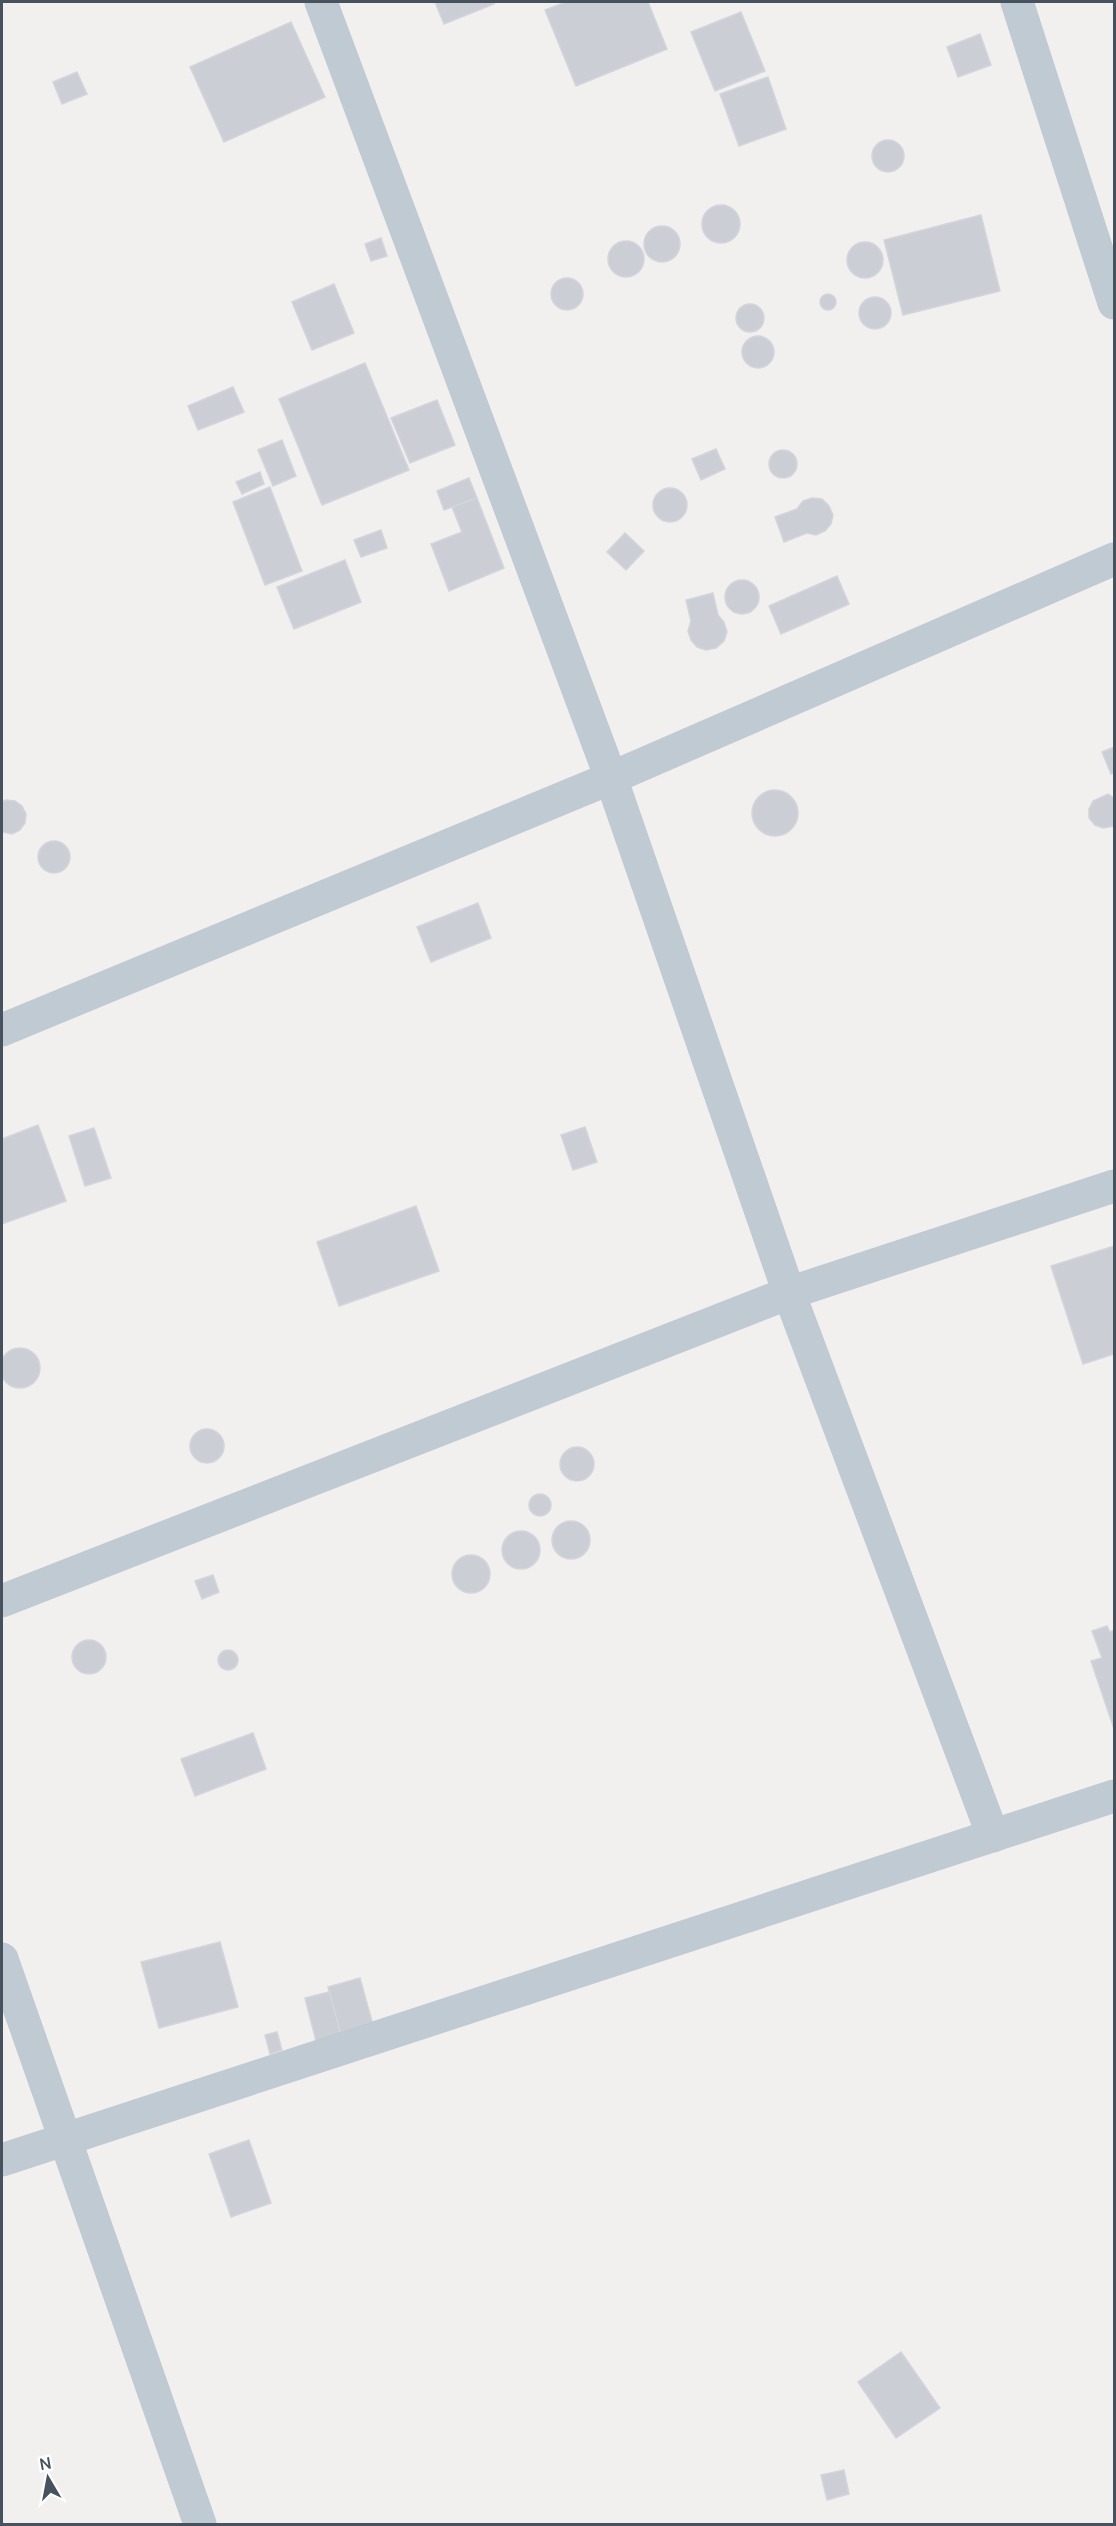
<svg xmlns="http://www.w3.org/2000/svg" width="1116" height="2526" font-family="Manrope,sans-serif">
	<style>
		.building { fill: #cbced5; stroke: #d3d5dc; stroke-width: 1.5 }
		.lines { fill: none; stroke-linecap: round; stroke-linejoin: round }
		.minor { stroke: #bfcad3; stroke-width: 33 }
		.tertiary { stroke: #bfcad3; stroke-width: 33 }
	</style>
	<rect width="100%" height="100%" fill="#f2efef"/>
	<!-- building -->
	<g class="building">
		<path d="M435,2H492L494,4L444,24Z"/>
		<path d="M566,2H648L667,49L576,86L545,10Z"/>
		<path d="M741,12L765,71L715,91L691,32Z"/>
		<path d="M291,22L325,97L224,142L190,67Z"/>
		<path d="M980,34L991,65L958,77L947,47Z"/>
		<path d="M77,72L87,94L62,104L53,82Z"/>
		<path d="M768,77L786,129L739,146L720,94Z"/>
		<circle cx="888" cy="156" r="16"/>
		<circle cx="721" cy="224" r="19"/>
		<path d="M981,215L1000,291L903,315L884,240Z"/>
		<circle cx="662" cy="244" r="18"/>
		<path d="M381,238L387,256L371,261L365,244Z"/>
		<circle cx="626" cy="259" r="18"/>
		<circle cx="865" cy="260" r="18"/>
		<circle cx="567" cy="294" r="16"/>
		<path d="M334,284L354,333L312,350L292,302Z"/>
		<circle cx="828" cy="302" r="8"/>
		<circle cx="875" cy="313" r="16"/>
		<circle cx="750" cy="318" r="14"/>
		<circle cx="758" cy="352" r="16"/>
		<path d="M365,363L409,470L322,505L279,399Z"/>
		<path d="M233,387L244,412L198,430L188,406Z"/>
		<path d="M437,400L455,445L410,463L391,418Z"/>
		<path d="M282,440L296,476L273,486L258,450Z"/>
		<path d="M716,449L725,469L701,480L692,459Z"/>
		<circle cx="783" cy="464" r="14"/>
		<path d="M260,472L264,484L242,494L236,482Z"/>
		<path d="M469,478L477,498L444,510L437,491Z"/>
		<path d="M270,487L302,571L265,585L233,502Z"/>
		<circle cx="670" cy="505" r="17"/>
		<path d="M477,498L504,568L449,591L431,544L462,532L452,507Z"/>
		<path d="M812,498L822,499L829,506L833,515L831,524L825,531L816,535L807,533L784,542L775,517L797,509L803,501Z"/>
		<path d="M381,530L387,548L361,557L354,540Z"/>
		<path d="M625,533L644,551L626,570L607,552Z"/>
		<path d="M345,560L361,602L294,629L277,587Z"/>
		<path d="M837,576L849,604L781,634L769,606Z"/>
		<circle cx="742" cy="597" r="17"/>
		<path d="M713,593L718,615L724,622L727,632L724,641L716,648L706,650L697,647L691,640L688,631L691,621L686,600Z"/>
		<path d="M1114,747V773L1111,774L1102,752Z"/>
		<circle cx="775" cy="813" r="23"/>
		<path d="M1108,794L1114,798V826L1103,828L1095,825L1089,818V809L1093,801Z"/>
		<path d="M6,800L15,801L22,806L26,814L25,823L20,830L12,834L2,832V802Z"/>
		<circle cx="54" cy="857" r="16"/>
		<path d="M478,903L491,938L431,962L417,927Z"/>
		<path d="M38,1125L66,1201L2,1224V1139Z"/>
		<path d="M585,1127L597,1162L573,1170L561,1135Z"/>
		<path d="M94,1128L111,1178L85,1186L69,1136Z"/>
		<path d="M416,1206L439,1271L339,1306L317,1242Z"/>
		<path d="M1114,1246V1354L1083,1364L1051,1266Z"/>
		<circle cx="20" cy="1368" r="20"/>
		<circle cx="207" cy="1446" r="17"/>
		<circle cx="577" cy="1464" r="17"/>
		<circle cx="540" cy="1505" r="11"/>
		<circle cx="571" cy="1540" r="19"/>
		<circle cx="521" cy="1550" r="19"/>
		<circle cx="471" cy="1574" r="19"/>
		<path d="M213,1575L219,1592L202,1599L195,1581Z"/>
		<path d="M1107,1626L1110,1632L1114,1630V1729L1091,1661L1102,1658L1092,1631Z"/>
		<circle cx="89" cy="1657" r="17"/>
		<circle cx="228" cy="1660" r="10"/>
		<path d="M253,1733L266,1769L195,1796L181,1759Z"/>
		<path d="M220,1942L238,2007L159,2028L141,1962Z"/>
		<path d="M360,1978L373,2025L341,2035L328,1987Z"/>
		<path d="M329,1992L341,2035L316,2041L305,1998Z"/>
		<path d="M277,2032L282,2050L270,2054L265,2035Z"/>
		<path d="M249,2140L271,2203L231,2217L209,2154Z"/>
		<path d="M901,2352L940,2408L896,2438L858,2382Z"/>
		<path d="M844,2470L849,2494L827,2500L821,2475Z"/>
	</g>
	<g class="lines">
		<!-- minor -->
		<g class="minor">
			<path d="M321,2L611,778L789,1293L993,1836"/>
			<path d="M1017,2L1114,303"/>
			<path d="M2,1030L611,778L1114,559"/>
			<path d="M2,1601L789,1293L1114,1186"/>
			<path d="M2,2160L1114,1796"/>
		</g>
		<!-- tertiary -->
		<path class="tertiary" d="M2,1959L200,2524"/>
	</g>
	<!-- border -->
	<rect width="1116" height="2526" fill="none" stroke="#46535f" stroke-width="6"/>
	<!-- north arrow -->
	<g transform="translate(48 2478) rotate(350)" stroke="#ffffff" stroke-width="4.5" paint-order="stroke">
	<path d="M0-4.5L10 22L0 15L-10 22Z" fill="#46535f"/>
	<text y="-9" font-size="16" font-weight="bold" text-anchor="middle" fill="#46535f">N</text>
	</g>
</svg>
